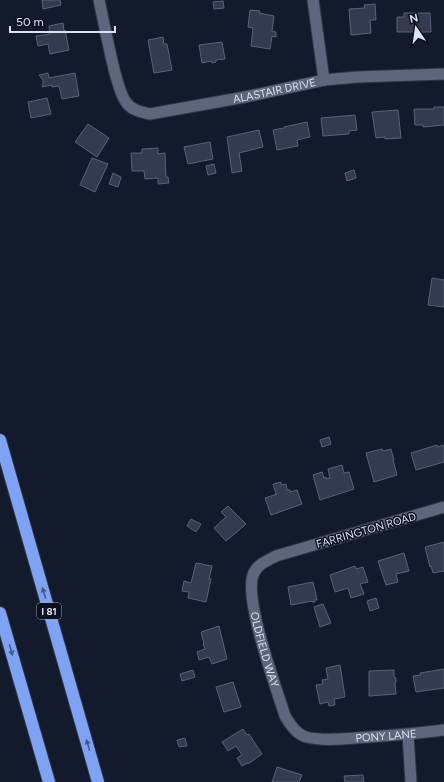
<svg xmlns="http://www.w3.org/2000/svg" width="444" height="782" font-family="Figtree,sans-serif">
	<style>
		.building { fill: #333c4f; stroke: #596377 }
		.lines { fill: none; stroke-linecap: round; stroke-linejoin: round }
		.street-casing { stroke: #323643; stroke-width: 13 }
		.highway-casing { stroke: #323643; stroke-width: 14 }
		.street { stroke: #5d667b; stroke-width: 11 }
		.highway { stroke: #7ea3f5; stroke-width: 12 }
		.oneway { fill: #445a8b }
		.labels { text-anchor: middle; stroke-width: 3; stroke-linejoin: round; paint-order: stroke }
		.shield { fill: #0a1121; stroke: #9da3b0; stroke-width: 1 }
		.shield-label { font-size: 10px; font-weight: bold; fill: #dce2ee }
		.street-label { font-size: 11px; fill: #dce2ee; stroke: #0a1121 }
	</style>
	<rect width="100%" height="100%" fill="#131a2b"/>
	<g class="building">
		<path d="M42,0H60L61,5L43,9Z"/>
		<path d="M223,1L224,8L214,9L213,2Z"/>
		<path d="M375,4L376,20H370L371,33L351,35L349,9L365,8L364,5Z"/>
		<path d="M250,10L260,11L259,13L274,16L272,31L276,32V37L272,36L270,49L251,46L253,28L248,27Z"/>
		<path d="M404,13H430L431,32H397V17H404Z"/>
		<path d="M63,23L64,31L65,30L69,50L50,54L48,44L38,46L36,36L50,34L49,26Z"/>
		<path d="M163,37L164,44H167L172,70L154,73L148,40Z"/>
		<path d="M222,42L225,59L216,60V62L212,63L211,61L202,63L199,45Z"/>
		<path d="M48,73L49,78L75,73L79,96L62,99L59,86L52,87V85L42,87L43,84V80L39,75Z"/>
		<path d="M47,98L51,114L31,118L28,102Z"/>
		<path d="M434,107H444V125L423,127V125H415L414,109H434Z"/>
		<path d="M398,110L401,138L385,139V137L376,138L372,112Z"/>
		<path d="M355,115L357,130L349,131V134L323,136L321,118Z"/>
		<path d="M307,122L310,137L297,140L298,146L277,150L273,130L284,128V127Z"/>
		<path d="M88,124L109,138L97,157L75,142Z"/>
		<path d="M259,130L263,147L239,153L242,171L232,173L227,137Z"/>
		<path d="M210,142L213,159L188,164L184,147Z"/>
		<path d="M158,148V154L165,153L166,177H168L169,183L158,184V178L145,179L144,171H132L131,153H142V149Z"/>
		<path d="M92,158L108,164L95,192L80,185Z"/>
		<path d="M214,164L216,173L208,175L206,166Z"/>
		<path d="M354,170L356,178L347,181L345,173Z"/>
		<path d="M113,173L121,177L118,187L109,184Z"/>
		<path d="M432,278L444,280V307L428,305Z"/>
		<path d="M329,437L331,444L322,447L320,440Z"/>
		<path d="M437,445V447L444,445V462L416,470L411,453Z"/>
		<path d="M382,449L383,451L391,449L394,460H393L397,475L374,482L366,453Z"/>
		<path d="M342,465L344,473L349,472L354,489L320,500L313,475L322,472L324,478L326,477V479L330,478L328,469Z"/>
		<path d="M281,482V485L286,484L287,490H290V492L297,490L302,504L271,515L265,498L277,494H276L273,484Z"/>
		<path d="M228,506L246,524L226,541L214,528L226,517L221,512Z"/>
		<path d="M191,519L201,524L196,532L187,526Z"/>
		<path d="M444,542V571L433,573L431,566L430,567L425,547Z"/>
		<path d="M404,553L409,571L396,574L398,582L386,585L378,561Z"/>
		<path d="M196,563L212,566L209,579H211L206,602L188,598L189,592L182,591L184,581L191,583Z"/>
		<path d="M355,566L356,569L363,567L368,582L360,584L364,594L351,598L348,588L335,592L330,575Z"/>
		<path d="M313,582L317,600H314L315,602H312V601L291,605L288,587Z"/>
		<path d="M376,598L379,608L370,611L367,601Z"/>
		<path d="M323,604L331,623L320,627L314,607Z"/>
		<path d="M219,626L227,659L212,664L209,657L199,660L197,652L205,649L203,644H204L201,632Z"/>
		<path d="M340,665L345,697L334,699L335,705L329,706L328,702L320,704L316,685L323,684L322,680L328,679L326,668Z"/>
		<path d="M444,669V688L416,692L413,676L421,675L420,673Z"/>
		<path d="M193,670L195,677L182,681L180,674Z"/>
		<path d="M394,670V677L396,678V682L395,683L396,694L369,696V671Z"/>
		<path d="M233,682L241,707L224,712L216,687Z"/>
		<path d="M243,729L247,735L249,734L262,754L248,764L247,763L242,766L237,758L242,755L236,746L228,751L222,742Z"/>
		<path d="M185,738L187,746L179,747L177,740Z"/>
		<path d="M277,767L302,775L299,782H272Z"/>
		<path d="M363,775L364,782H345L344,776Z"/>
	</g>
	<g class="lines">
		<defs>
			<g id="street">
				<path id="s1" d="M99,0C104,24 109,49 115,73C118,82 120,94 126,102C131,110 141,112 150,114L245,97L324,80L357,77L444,74"/>
				<path d="M313,0L324,80"/>
				<path id="s2" d="M444,507L276,556C267,561 257,564 253,575C244,600 276,687 285,716C290,724 296,734 306,737C322,741 339,739 355,738C385,736 414,734 444,730"/>
				<path d="M408,735L411,782"/>
			</g>
			<g id="highway">
				<path d="M0,440L98,782"/>
				<path d="M0,613L49,782"/>
			</g>
		</defs>
		<use href="#street" class="street-casing"/>
		<use href="#highway" class="highway-casing"/>
		<use href="#street" class="street"/>
		<use href="#highway" class="highway"/>
	</g>
	<defs><path id="oneway-solid" d="M-6-.8H1V-3.2L6.5 0L1 3.2V.8H-6Z"/></defs>
	<g class="oneway">
		<use href="#oneway-solid" transform="translate(44 593) rotate(-106)"/>
		<use href="#oneway-solid" transform="translate(11 650) rotate(74)"/>
		<use href="#oneway-solid" transform="translate(88 745) rotate(-106)"/>
	</g>
	<g class="labels">
		<rect class="shield" x="37" y="603" width="24" height="16" rx="3"/>
		<g class="shield-label">
			<text x="49" y="615">I 81</text>
		</g>
		<g class="street-label">
			<text dy="4" stroke="none"><textPath href="#s1" startOffset="260">ALASTAIR DRIVE</textPath></text>
			<text transform="translate(366 530) rotate(-16)" y="4">FARRINGTON ROAD</text>
			<text dy="4" stroke="none"><textPath href="#s2" startOffset="282">OLDFIELD WAY</textPath></text>
			<text dy="4" stroke="none"><textPath href="#s2" startOffset="462">PONY LANE</textPath></text>
		</g>
	</g>
	<g transform="translate(416 28) rotate(347)" stroke="#0a1121" stroke-width="3" paint-order="stroke">
	<path d="M0-3L7 15L0 10L-7 15Z" fill="#dce2ee"/>
	<text y="-6" font-size="11" font-weight="bold" text-anchor="middle" fill="#dce2ee">N</text>
	</g>
	<path d="M10 26v6h105v-6" fill="none" stroke="#dce2ee" stroke-width="2"/>
	<text x="16" y="26" font-size="12" fill="#dce2ee" stroke="#0a1121" stroke-width="3" paint-order="stroke">50 m</text>
</svg>
